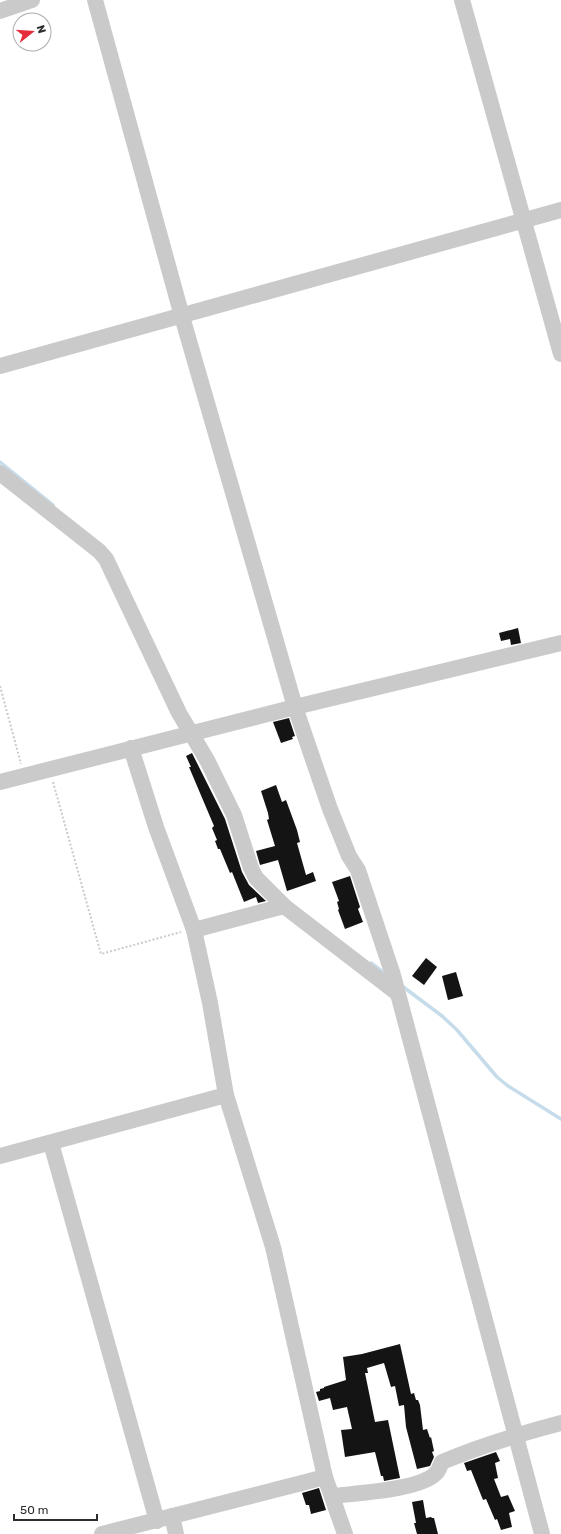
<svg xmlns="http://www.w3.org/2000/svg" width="561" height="1534" font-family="Rubik,sans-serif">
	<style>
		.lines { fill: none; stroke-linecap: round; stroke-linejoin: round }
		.stream { stroke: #c6dceb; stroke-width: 3.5 }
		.building { fill: #141414 }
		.path { stroke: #cacaca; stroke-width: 2; stroke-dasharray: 2 2; stroke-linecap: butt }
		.minor { stroke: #cacaca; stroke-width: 16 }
	</style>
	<rect width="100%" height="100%" fill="#fff"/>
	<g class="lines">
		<g class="stream">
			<path d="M0,462L53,505"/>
			<path d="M371,963L387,975"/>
			<path d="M402,986L442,1016L457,1030L497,1077L508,1086L561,1119"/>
		</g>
	</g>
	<g class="building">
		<path d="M518,628L521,643L511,645L510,639L501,641L499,633Z"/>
		<path d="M289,718L295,736L292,737L293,739L281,743L273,722Z"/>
		<path d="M192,753L225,819L242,872L249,885L266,901L258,903L256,897L244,902L232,872L230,873L220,849H218L215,841L217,840L212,828L214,826L189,767H191L186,756Z"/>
		<path d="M276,785L282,802L286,800L297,830L300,842L297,843L306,875L313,872L316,881L287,891L278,860L260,865L256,851L275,846L267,820L269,819L268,813L261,791Z"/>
		<path d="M350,876L360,907L358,909L363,922L345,929L338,910L339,909L337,902L339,901L332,882Z"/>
		<path d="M426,958L437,967L424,985L412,976Z"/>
		<path d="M456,972L463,996L448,1000L442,976Z"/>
		<path d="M400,1344L411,1394L414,1393L416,1400H418L420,1405L423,1430L427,1429L430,1438L431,1437L434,1451L432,1452L434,1457L430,1466L417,1469L406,1427L404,1405L399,1406L395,1386L391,1387L384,1363L367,1368L368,1373H365L375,1422L388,1420L400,1478L384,1481L383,1476H381L375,1452L345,1457L341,1430L352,1429L347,1407L333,1410L330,1398L319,1401L316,1392L320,1391V1389L324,1388V1387L346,1380L343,1357L362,1354Z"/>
		<path d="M496,1452L500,1461L495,1463L498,1478L494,1479L501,1497L508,1495L515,1511L509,1513L512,1527L501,1530L497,1519L495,1520L486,1499L483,1500L471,1470L467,1471L464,1463Z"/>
		<path d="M319,1488L326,1510L311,1514L309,1505H306L302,1493Z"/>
		<path d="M423,1500L426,1518L431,1517L432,1518H434L438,1534H417L414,1523H416L412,1502Z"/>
	</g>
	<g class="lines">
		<g class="path">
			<path d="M0,686L21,764"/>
			<path d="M53,782L101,954L181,932"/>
		</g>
		<g class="minor">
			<path d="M95,0L183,320L295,707L330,809L349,856L358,870L393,975L542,1534"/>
			<path d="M462,0L561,354"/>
			<path d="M0,11L32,0"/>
			<path d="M0,366L561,210"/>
			<path d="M0,473L99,551L106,559L179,713L207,760L234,815L251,868L256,878L284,906"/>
			<path d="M131,748L156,827L194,930L210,1003L226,1095L273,1247L325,1477L345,1534"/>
			<path d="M0,782L295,707L561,643"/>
			<path d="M194,930L284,906L397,993"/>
			<path d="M51,1143L157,1521"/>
			<path d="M0,1156L226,1095"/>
			<path d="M333,1496C357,1493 421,1490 436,1473C439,1471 440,1465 442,1462C482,1445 519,1434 561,1423"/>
			<path d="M172,1516L176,1534"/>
			<path d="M102,1534L325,1477"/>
		</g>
	</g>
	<g transform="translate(32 32) rotate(73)"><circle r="19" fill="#ffffff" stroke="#ababab"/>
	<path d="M0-3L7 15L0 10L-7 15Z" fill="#e52d3b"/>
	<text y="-6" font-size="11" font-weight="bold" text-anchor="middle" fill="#2d2d2d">N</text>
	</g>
	<path d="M14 1514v6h83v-6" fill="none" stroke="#2d2d2d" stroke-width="2"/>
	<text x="20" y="1514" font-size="12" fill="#2d2d2d" stroke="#ffffff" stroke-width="3" paint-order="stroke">50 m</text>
</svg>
